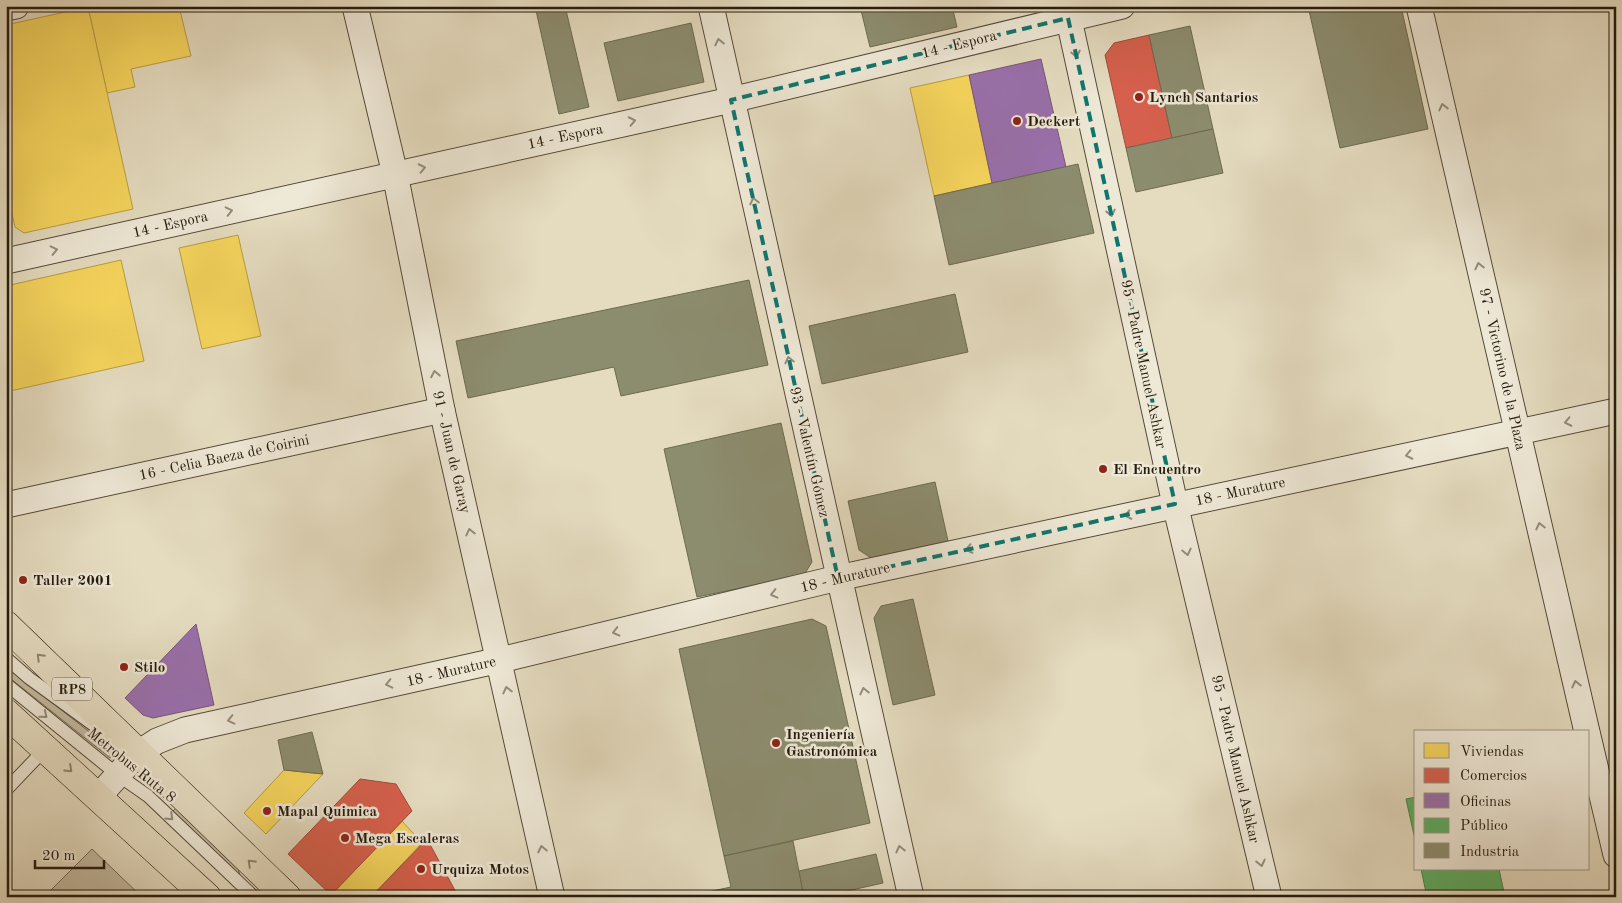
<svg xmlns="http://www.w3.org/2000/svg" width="1622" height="903" font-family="'Old Standard TT',serif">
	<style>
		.green { fill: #c4bba2; stroke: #746b58 }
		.homes { fill: #f6d55c; stroke: #b79d45 }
		.shops { fill: #d6604d; stroke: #a14b3a }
		.offices { fill: #9970ab; stroke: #76567c }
		.public { fill: #5aae61; stroke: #4a8248 }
		.industry { fill: #8c8c6e; stroke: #6d6a51 }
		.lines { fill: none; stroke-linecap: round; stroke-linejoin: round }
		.lane-casing { stroke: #554b3a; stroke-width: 14 }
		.street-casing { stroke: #554b3a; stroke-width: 27 }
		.primary-casing { stroke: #251b0e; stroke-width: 29 }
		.lane { stroke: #eee8d6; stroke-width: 12 }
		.street { stroke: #eee8d6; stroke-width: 25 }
		.primary { stroke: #e5dcc0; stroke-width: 28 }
		.oneway { stroke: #948c7c }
		.oneway2 { stroke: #8f8570 }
		.marked { fill: none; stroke: #0f766e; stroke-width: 4; stroke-dasharray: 10 6; stroke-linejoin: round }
		.poi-dot { fill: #8f2418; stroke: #eee8d6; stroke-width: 2 }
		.labels { text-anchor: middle; stroke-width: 5; stroke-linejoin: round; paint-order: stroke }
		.shield { fill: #eee8d6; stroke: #61584a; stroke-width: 1 }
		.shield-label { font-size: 14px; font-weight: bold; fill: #251b0e }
		.street-label { font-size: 15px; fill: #251b0e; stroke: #eee8d6 }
		.poi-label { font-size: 15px; font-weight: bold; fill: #251b0e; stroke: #eee8d6; text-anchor: start }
	</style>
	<rect width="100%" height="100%" fill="#e5dcc0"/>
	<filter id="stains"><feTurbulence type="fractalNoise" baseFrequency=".004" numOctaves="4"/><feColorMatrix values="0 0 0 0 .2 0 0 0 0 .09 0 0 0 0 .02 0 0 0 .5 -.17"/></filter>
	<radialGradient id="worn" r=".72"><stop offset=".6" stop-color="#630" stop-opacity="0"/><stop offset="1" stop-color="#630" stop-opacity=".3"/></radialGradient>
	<g class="green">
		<path d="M8,668L115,752L110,758L6,675Z"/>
		<path d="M178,806L235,859L240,875L173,811Z"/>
		<path d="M92,849L142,897H44Z"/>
	</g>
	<g class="homes">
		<path d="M179,6L191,56L131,69L135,87L107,93L88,7Z"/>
		<path d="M88,7L133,209L24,233L15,227L6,188V25Z"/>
		<path d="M969,75L992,183L934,196L910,88Z"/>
		<path d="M238,235L261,336L202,349L179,248Z"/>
		<path d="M121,260L144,361L6,392V286Z"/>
		<path d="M284,770L323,774L266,834L244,813Z"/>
		<path d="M402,821L422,843L371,897H332L331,895Z"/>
	</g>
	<g class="shops">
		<path d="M1149,35L1172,138L1126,148L1105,55L1114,43Z"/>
		<path d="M360,779L396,784L412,811L331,895L288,854Z"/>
		<path d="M427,839L457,894L454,897H371Z"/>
	</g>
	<g class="offices">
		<path d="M1041,59L1066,167L992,183L969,75Z"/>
		<path d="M196,624L214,705L153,718L143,715L125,698Z"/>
	</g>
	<g class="public">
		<path d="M1416,797V844L1406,799Z"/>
		<path d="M1421,869H1499L1505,897H1427Z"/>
	</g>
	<g class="industry">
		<path d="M535,6H565L589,107L559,114Z"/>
		<path d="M860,6H952L957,27L870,47Z"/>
		<path d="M1308,6H1401L1428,129L1340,148Z"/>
		<path d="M691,23L704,82L618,101L604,43Z"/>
		<path d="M1190,26L1213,129L1172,138L1149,35Z"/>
		<path d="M1213,129L1223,173L1136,192L1126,148Z"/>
		<path d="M1078,164L1094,233L949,265L934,196Z"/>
		<path d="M749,280L768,365L621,396L614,367L468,398L456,341Z"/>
		<path d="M955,294L968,352L822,384L809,326Z"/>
		<path d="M781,423L812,562L804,575L697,597L664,449Z"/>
		<path d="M935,482L948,541L871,558L859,550L848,501Z"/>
		<path d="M913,599L935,695L893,705L874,618L881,606Z"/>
		<path d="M812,619L826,626L870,823L724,856L679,649Z"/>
		<path d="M312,732L323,774L284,770L278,740Z"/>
		<path d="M793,841L804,897H684L731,887L724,856Z"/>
		<path d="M876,854L883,883L820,897H804L799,871Z"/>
	</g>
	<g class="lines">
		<defs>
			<g id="lane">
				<path d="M6,658L29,678L95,726"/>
				<path d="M6,684L118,775L148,796L254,897"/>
				<path d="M6,790L46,748"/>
			</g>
			<g id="street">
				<path d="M355,6L395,174L442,410L552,897"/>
				<path d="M711,6L911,897"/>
				<path d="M1066,6L1175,504L1269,897"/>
				<path d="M1419,6L1587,732"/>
				<path d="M6,8L16,6"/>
				<path d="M6,261L731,100L1122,6"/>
				<path d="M6,505L442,410"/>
				<path d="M1588,736L1616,855"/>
				<path d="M98,797L137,754L157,741L185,730L500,660L838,578L1616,411"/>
			</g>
			<g id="primary">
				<path d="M6,625L287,897"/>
				<path d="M6,713L207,897"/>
			</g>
		</defs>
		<use href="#lane" class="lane-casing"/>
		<use href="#street" class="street-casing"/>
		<use href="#primary" class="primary-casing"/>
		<use href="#lane" class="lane"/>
		<use href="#street" class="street"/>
		<use href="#primary" class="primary"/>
	</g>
	<defs><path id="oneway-chevron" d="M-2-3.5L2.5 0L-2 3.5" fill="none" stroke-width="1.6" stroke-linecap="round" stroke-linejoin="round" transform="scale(1.25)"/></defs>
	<g class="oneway">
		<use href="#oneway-chevron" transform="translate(719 42) rotate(-102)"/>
		<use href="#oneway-chevron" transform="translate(1076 54) rotate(78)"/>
		<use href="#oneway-chevron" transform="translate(1443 107) rotate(-103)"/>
		<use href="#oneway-chevron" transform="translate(632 121) rotate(-12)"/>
		<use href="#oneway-chevron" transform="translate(422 168) rotate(-12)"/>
		<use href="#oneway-chevron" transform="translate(754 201) rotate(-103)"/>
		<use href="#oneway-chevron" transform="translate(229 211) rotate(-13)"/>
		<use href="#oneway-chevron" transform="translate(1111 213) rotate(78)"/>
		<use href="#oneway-chevron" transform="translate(54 250) rotate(-13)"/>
		<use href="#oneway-chevron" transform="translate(1479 266) rotate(-103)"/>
		<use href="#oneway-chevron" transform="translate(789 360) rotate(-103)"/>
		<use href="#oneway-chevron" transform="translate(435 374) rotate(-101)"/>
		<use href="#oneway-chevron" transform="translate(1568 422) rotate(168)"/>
		<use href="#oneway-chevron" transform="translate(1409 455) rotate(168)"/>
		<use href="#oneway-chevron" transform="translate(1128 515) rotate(168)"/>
		<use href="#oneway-chevron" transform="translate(1540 526) rotate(-103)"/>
		<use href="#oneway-chevron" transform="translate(470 532) rotate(-103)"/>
		<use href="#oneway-chevron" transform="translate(969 549) rotate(168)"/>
		<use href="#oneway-chevron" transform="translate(1187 552) rotate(77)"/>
		<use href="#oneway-chevron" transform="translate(774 594) rotate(166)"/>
		<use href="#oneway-chevron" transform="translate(616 632) rotate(166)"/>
		<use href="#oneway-chevron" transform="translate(389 684) rotate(167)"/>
		<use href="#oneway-chevron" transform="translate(1576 684) rotate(-103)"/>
		<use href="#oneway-chevron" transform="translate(507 690) rotate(-103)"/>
		<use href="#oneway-chevron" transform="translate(864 691) rotate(-103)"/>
		<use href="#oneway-chevron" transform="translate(44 715) rotate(39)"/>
		<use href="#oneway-chevron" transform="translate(231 720) rotate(167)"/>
		<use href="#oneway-chevron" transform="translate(170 817) rotate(44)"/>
		<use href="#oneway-chevron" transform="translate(542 849) rotate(-102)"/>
		<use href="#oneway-chevron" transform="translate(900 849) rotate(-103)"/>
		<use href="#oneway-chevron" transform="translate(1261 863) rotate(77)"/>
	</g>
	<g class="oneway2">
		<use href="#oneway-chevron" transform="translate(40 657) rotate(-135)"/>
		<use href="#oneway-chevron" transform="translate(69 769) rotate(43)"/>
		<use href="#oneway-chevron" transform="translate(251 863) rotate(-136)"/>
	</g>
	<path class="marked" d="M1068,18L1175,504L838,578L731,100Z"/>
	<g class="poi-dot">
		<circle cx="1139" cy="97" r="5"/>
		<circle cx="1017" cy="121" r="5"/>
		<circle cx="1103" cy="469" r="5"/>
		<circle cx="23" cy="580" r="5"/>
		<circle cx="124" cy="667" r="5"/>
		<circle cx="776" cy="743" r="5"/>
		<circle cx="267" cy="811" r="5"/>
		<circle cx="345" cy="838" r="5"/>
		<circle cx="421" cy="869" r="5"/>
	</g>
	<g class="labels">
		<rect class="shield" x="52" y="677.5" width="40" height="23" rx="4"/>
		<g class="shield-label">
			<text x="72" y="694">RP8</text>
		</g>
		<g class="street-label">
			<text transform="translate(959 44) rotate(-14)" y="5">14 - Espora</text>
			<text transform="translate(565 136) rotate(-12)" y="5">14 - Espora</text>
			<text transform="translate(170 224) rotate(-13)" y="5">14 - Espora</text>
			<text transform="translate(1144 364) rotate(78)" y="5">95 - Padre Manuel Ashkar</text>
			<text transform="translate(1503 369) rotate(77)" y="5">97 - Victorino de la Plaza</text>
			<text transform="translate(452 452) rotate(77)" y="5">91 - Juan de Garay</text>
			<text transform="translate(810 452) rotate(77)" y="5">93 - Valentín Gómez</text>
			<text transform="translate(224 457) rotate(-12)" y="5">16 - Celia Baeza de Coirini</text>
			<text transform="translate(1240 491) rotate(-12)" y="5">18 - Murature</text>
			<text transform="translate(845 577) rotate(-13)" y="5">18 - Murature</text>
			<text transform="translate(451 671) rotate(-13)" y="5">18 - Murature</text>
			<text transform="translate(1236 759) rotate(77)" y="5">95 - Padre Manuel Ashkar</text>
			<text transform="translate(132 765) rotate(39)" y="5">Metrobus Ruta 8</text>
		</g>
		<g class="poi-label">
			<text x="1149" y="102">Lynch Santarios</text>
			<text x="1027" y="126">Deckert</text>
			<text x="1113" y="474">El Encuentro</text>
			<text x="33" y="585">Taller 2001</text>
			<text x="134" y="672">Stilo</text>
			<text x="786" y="739">Ingeniería<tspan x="786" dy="17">Gastronómica</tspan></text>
			<text x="277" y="816">Mapal Quimica</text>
			<text x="355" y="843">Mega Escaleras</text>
			<text x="431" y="874">Urquiza Motos</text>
		</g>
	</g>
	<rect width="1622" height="903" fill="none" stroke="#e5dcc0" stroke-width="25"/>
	<rect x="8" y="8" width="1607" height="888" fill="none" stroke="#251b0e" stroke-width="2.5"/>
	<rect x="12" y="12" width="1597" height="878" fill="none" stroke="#251b0e"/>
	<rect x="1414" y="730" width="175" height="140" fill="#eee8d6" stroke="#9e9686"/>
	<rect x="1424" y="743" width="25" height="15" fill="#f6d55c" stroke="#9e9686"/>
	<text x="1460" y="756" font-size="15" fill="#251b0e">Viviendas</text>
	<rect x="1424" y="768" width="25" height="15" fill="#d6604d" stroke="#9e9686"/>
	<text x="1460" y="780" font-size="15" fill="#251b0e">Comercios</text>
	<rect x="1424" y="793" width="25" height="15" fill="#9970ab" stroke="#9e9686"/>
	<text x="1460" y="806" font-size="15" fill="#251b0e">Oficinas</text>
	<rect x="1424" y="818" width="25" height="15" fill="#5aae61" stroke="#9e9686"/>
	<text x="1460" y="830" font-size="15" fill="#251b0e">Público</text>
	<rect x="1424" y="843" width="25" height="15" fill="#8c8c6e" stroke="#9e9686"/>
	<text x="1460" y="856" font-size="15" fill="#251b0e">Industria</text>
	<path d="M35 860v8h69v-8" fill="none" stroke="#251b0e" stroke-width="2.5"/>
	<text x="42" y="860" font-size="15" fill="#251b0e" stroke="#eee8d6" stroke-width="4" paint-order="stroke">20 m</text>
	<rect width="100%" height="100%" filter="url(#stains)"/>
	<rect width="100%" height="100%" fill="url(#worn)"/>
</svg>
